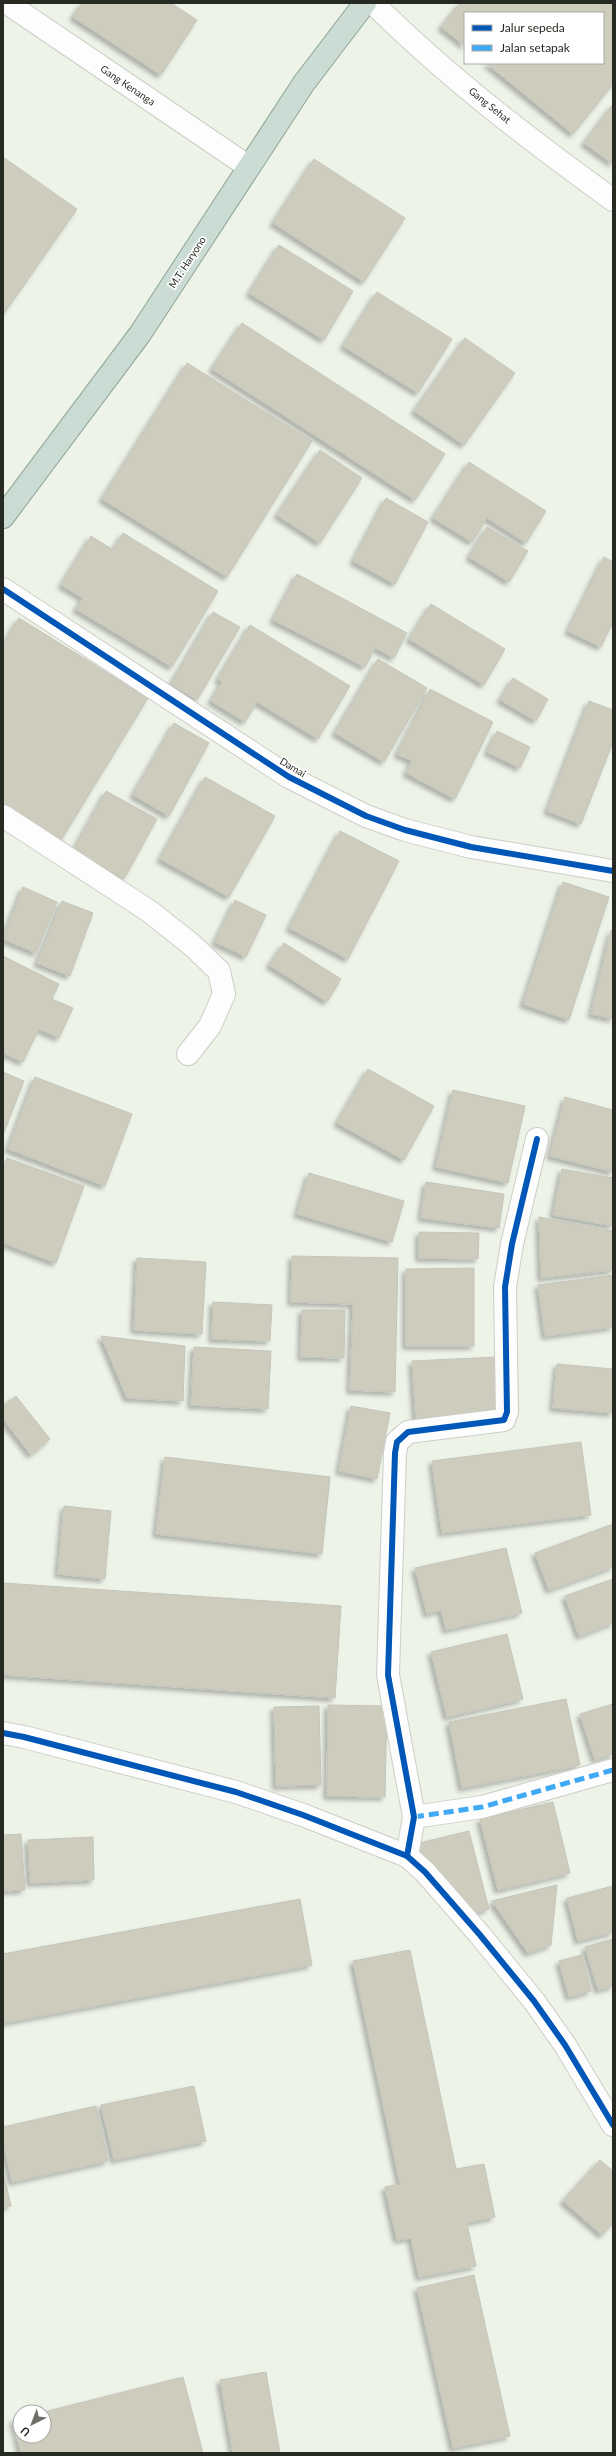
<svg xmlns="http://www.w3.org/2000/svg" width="616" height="2456" font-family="Lato,sans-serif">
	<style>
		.building { fill: #cecdbd; stroke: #c4c5bc; filter: url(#shadow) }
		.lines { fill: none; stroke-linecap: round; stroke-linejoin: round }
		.minor-casing { stroke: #cccec6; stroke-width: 24 }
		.trunk-casing { stroke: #8da496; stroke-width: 24 }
		.minor { stroke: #fcfdfc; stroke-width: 22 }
		.trunk { stroke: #cadcd3; stroke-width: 22 }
		.quiet { stroke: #3fa9f5; stroke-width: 5; stroke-dasharray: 10 5; stroke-linecap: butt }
		.cycleway-casing { stroke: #fff; stroke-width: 8 }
		.cycleway { stroke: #0057b8; stroke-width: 6 }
		.labels { text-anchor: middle; stroke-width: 3.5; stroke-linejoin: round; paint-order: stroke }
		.street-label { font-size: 10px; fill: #272a22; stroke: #fff }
	</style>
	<defs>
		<filter id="shadow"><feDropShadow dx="-3.5" dy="3.5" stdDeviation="2" flood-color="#0004"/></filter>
	</defs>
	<rect width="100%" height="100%" fill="#eef3e8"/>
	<g class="building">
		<path d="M82,3H171L197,20L161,75L73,17Z"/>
		<path d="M460,3H613V84L573,134L486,63H603V13H465V46L441,27Z"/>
		<path d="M613,104V164L584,143Z"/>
		<path d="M3,157L77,209L3,315Z"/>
		<path d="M314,159L405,218L364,282L273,223Z"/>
		<path d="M279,245L353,291L324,340L249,293Z"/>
		<path d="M377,292L452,339L418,393L343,346Z"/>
		<path d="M242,323L445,454L415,500L212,369Z"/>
		<path d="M465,338L515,373L464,445L414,411Z"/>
		<path d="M187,363L312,441L227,577L102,499Z"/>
		<path d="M320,450L362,478L320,543L277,515Z"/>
		<path d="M469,462L546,511L526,543L487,518L472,542L433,518Z"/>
		<path d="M386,498L428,522L395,584L353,561Z"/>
		<path d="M487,527L528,551L509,582L469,557Z"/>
		<path d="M123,533L218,591L172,667L76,609L83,598L61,585L91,536L113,550Z"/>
		<path d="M604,557L613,562V622L601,647L568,631Z"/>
		<path d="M297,574L407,633L394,658L375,648L365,667L273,620Z"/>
		<path d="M431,604L505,649L484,685L409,639Z"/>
		<path d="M213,612L240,627L197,700L171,684Z"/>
		<path d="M19,618L148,698L60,842L3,806V645Z"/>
		<path d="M250,625L350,686L318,739L257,702L245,722L211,701L222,682L218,679Z"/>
		<path d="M378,659L427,688L384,762L335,733Z"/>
		<path d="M513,678L548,699L536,721L500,700Z"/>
		<path d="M430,689L493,722L455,799L406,773L412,761L397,754Z"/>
		<path d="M589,701L613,710V742L581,824L547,811Z"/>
		<path d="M174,723L209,743L169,816L133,795Z"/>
		<path d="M497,731L530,747L520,768L487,752Z"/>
		<path d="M205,777L275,816L229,897L160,859Z"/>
		<path d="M106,791L157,819L124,879L73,851Z"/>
		<path d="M340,831L399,861L348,959L289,928Z"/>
		<path d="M563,882L609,897L569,1020L523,1004Z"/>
		<path d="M23,887L57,902L36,953L3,939Z"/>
		<path d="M235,900L266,915L246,957L215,942Z"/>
		<path d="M62,901L93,913L70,976L37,963Z"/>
		<path d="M611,930H613V1019L591,1014Z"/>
		<path d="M284,943L341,979L327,1002L269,965Z"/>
		<path d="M3,956L59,984L52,999L73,1008L59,1038L39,1029L23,1062L3,1053Z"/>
		<path d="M368,1069L434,1106L404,1160L337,1123Z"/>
		<path d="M3,1072L24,1081L3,1135Z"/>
		<path d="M35,1077L132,1114L105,1186L8,1149Z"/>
		<path d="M453,1090L525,1106L508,1183L436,1167Z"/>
		<path d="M565,1097L613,1110V1172L550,1156Z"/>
		<path d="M7,1158L84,1186L56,1263L3,1243V1168Z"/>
		<path d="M562,1169L613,1178V1226L553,1215Z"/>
		<path d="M309,1173L404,1201L392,1242L297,1214Z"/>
		<path d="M426,1182L504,1194L499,1228L421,1218Z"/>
		<path d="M539,1217L613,1231V1270L541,1278Z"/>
		<path d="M419,1232L479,1233L478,1259L419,1258Z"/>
		<path d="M292,1256L398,1258L395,1392L350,1390L353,1304L291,1302Z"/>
		<path d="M137,1258L206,1262L202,1334L134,1330Z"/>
		<path d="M474,1268V1346H406V1269Z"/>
		<path d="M613,1275V1327L545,1336L538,1285Z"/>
		<path d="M213,1302L272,1305L270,1341L212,1339Z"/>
		<path d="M302,1310H345L344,1358L301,1357Z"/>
		<path d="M101,1336L185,1346L183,1401L127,1398Z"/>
		<path d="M194,1347L271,1351L268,1409L191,1405Z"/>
		<path d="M497,1357L501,1417L416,1421L412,1361Z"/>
		<path d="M557,1364L613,1369V1413L553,1408Z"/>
		<path d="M16,1396L50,1439L31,1455L3,1419V1406Z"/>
		<path d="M351,1406L390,1413L377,1479L339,1471Z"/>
		<path d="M581,1442L591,1515L442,1533L432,1461Z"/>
		<path d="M165,1457L330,1477L322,1554L156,1534Z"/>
		<path d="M64,1506L111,1511L105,1579L58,1574Z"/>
		<path d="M613,1524V1567L549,1590L535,1553Z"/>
		<path d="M506,1548L522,1613L446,1630L441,1610L427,1614L415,1568Z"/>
		<path d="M613,1579V1623L579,1636L565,1596Z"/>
		<path d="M3,1583L341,1606L335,1698L3,1675Z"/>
		<path d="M507,1634L523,1699L447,1717L431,1652Z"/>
		<path d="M566,1699L580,1765L462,1788L449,1722Z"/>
		<path d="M613,1704V1754L595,1760L580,1714Z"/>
		<path d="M328,1705L387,1706L385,1797L327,1796Z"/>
		<path d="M319,1706L321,1785L276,1786L274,1707Z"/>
		<path d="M553,1802L570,1873L498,1890L480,1819Z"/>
		<path d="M469,1831L489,1909L465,1915L411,1845Z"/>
		<path d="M21,1834L25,1890L3,1891V1835Z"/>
		<path d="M93,1837L94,1880L30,1883L28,1840Z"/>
		<path d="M557,1885L551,1945L528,1953L492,1901Z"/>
		<path d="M613,1886V1932L578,1941L567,1898Z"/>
		<path d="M300,1899L312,1965L3,2023V1954Z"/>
		<path d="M613,1939V1986L598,1990L585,1947Z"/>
		<path d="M410,1950L456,2169L484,2164L495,2217L467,2223L476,2266L419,2277L411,2238L397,2240L385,2187L400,2184L353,1961Z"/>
		<path d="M582,1955L591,1991L569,1997L559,1961Z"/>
		<path d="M194,2086L206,2141L114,2160L101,2105Z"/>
		<path d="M96,2106L108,2161L12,2182L3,2142V2127Z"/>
		<path d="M600,2160L613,2171V2223L602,2235L563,2201Z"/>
		<path d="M3,2171L11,2206L3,2207Z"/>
		<path d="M474,2275L510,2436L453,2448L417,2288Z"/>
		<path d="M266,2372L280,2453H233L220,2380Z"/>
		<path d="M183,2377L203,2453H21L13,2420L20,2418V2436H44V2412Z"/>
	</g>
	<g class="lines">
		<defs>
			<g id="minor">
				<path d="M7,3L249,167"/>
				<path d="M373,3C446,76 530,140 613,200"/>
				<path d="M3,589L289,777L366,816L405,830L471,847L613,871"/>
				<path d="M3,816L149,911L192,945L219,971L224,994L210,1026L188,1054"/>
				<path d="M3,1733L24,1737L236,1792L303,1815L407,1856L425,1872L480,1935L534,2001L565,2045L613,2125"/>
				<path d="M414,1817L482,1807L613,1770"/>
				<path d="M407,1856L414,1817L388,1675L395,1453L397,1442L408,1432L504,1420L507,1412L505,1287L512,1244L537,1139"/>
			</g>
			<path id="trunk" d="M3,517L140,334L304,83L365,3"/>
		</defs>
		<use href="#minor" class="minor-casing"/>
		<use href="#trunk" class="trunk-casing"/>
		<use href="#minor" class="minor"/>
		<use href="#trunk" class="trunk"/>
		<path class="quiet" d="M414,1817L482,1807L613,1770"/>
		<defs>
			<g id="cycleway">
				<path d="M3,589L289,777L366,816L405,830L471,847L613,871"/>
				<path d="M3,1733L24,1737L236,1792L303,1815L407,1856L425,1872L480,1935L534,2001L565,2045L613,2125"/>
				<path d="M407,1856L414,1817L388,1675L395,1453L397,1442L408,1432L504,1420L507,1412L505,1287L512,1244L537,1139"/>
			</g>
		</defs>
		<use href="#cycleway" class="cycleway-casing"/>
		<use href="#cycleway" class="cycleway"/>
	</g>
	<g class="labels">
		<g class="street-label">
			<text transform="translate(128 85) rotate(34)" y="4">Gang Kenanga</text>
			<text transform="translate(490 105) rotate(39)" y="4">Gang Sehat</text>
			<text transform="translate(187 262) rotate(-57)" y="4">M.T. Haryono</text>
			<text transform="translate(293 767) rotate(31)" y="4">Damai</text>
		</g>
	</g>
	<rect width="616" height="2456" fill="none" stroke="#272a22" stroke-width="8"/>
	<rect x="464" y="12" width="140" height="52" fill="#ffffff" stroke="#a9aaa7"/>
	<rect x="472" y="25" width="20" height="6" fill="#0057b8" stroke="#a9aaa7"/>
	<text x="500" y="32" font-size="12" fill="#272a22">Jalur sepeda</text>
	<rect x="472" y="45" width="20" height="6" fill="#3fa9f5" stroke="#a9aaa7"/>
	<text x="500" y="52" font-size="12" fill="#272a22">Jalan setapak</text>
	<g transform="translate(32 2424) rotate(222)"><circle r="19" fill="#ffffff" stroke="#a9aaa7"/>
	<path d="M0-3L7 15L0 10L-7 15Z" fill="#6d7067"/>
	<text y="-6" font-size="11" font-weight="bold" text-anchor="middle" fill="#272a22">U</text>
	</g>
</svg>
